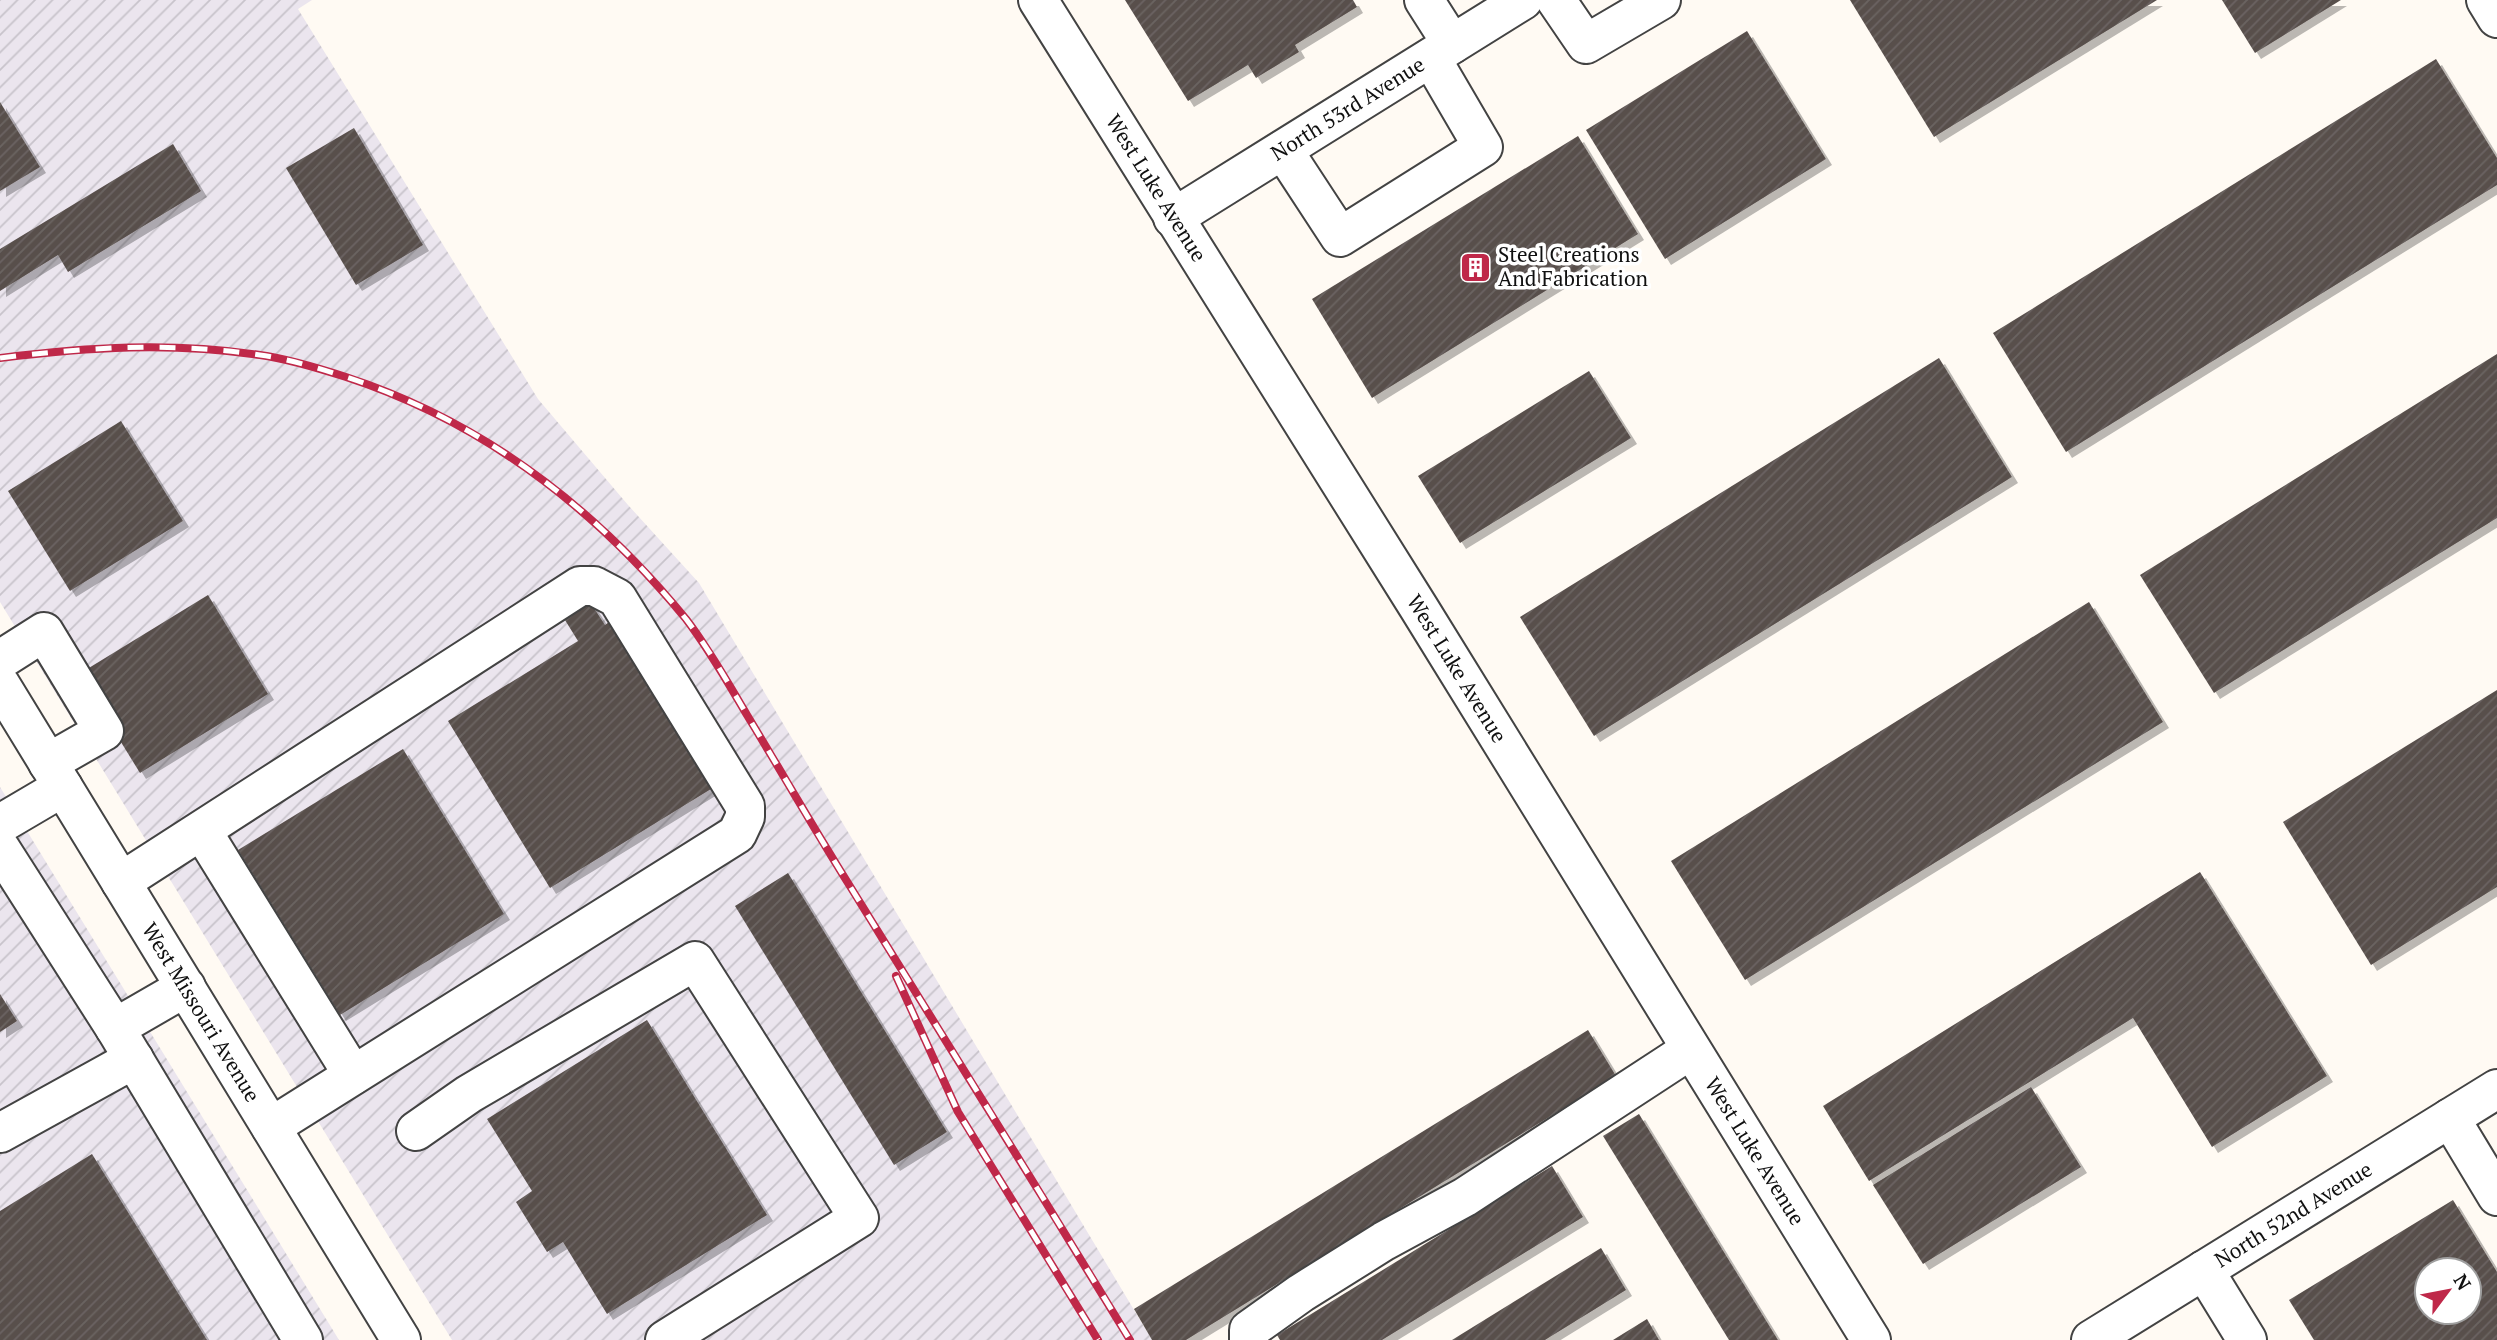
<svg xmlns="http://www.w3.org/2000/svg" width="2497" height="1340" font-family="'PT Serif',serif">
	<style>
		.industrial { fill: url(#industrial-furrows) }
		.building { fill: url(#building-hatch); fill-rule: evenodd; filter: url(#shadow) }
		.lines { fill: none; stroke-linecap: round; stroke-linejoin: round }
		.minor-casing { stroke: #434343; stroke-width: 42 }
		.minor { stroke: #fff; stroke-width: 38 }
		.rail-casing { stroke: #bf2849; stroke-width: 8 }
		.rail { stroke: #fff; stroke-width: 5; stroke-dasharray: 16; stroke-linecap: butt }
		.labels { text-anchor: middle; stroke-width: 7; stroke-linejoin: round; paint-order: stroke }
		.street-label { font-size: 21px; fill: #101010; stroke: #fff }
		.poi-label { font-size: 21px; fill: #101010; stroke: #fff; text-anchor: start }
	</style>
	<defs>
		<pattern id="industrial-furrows" width="10" height="10" patternUnits="userSpaceOnUse" patternTransform="scale(1.75)"><rect width="10" height="10" fill="#ebe5ee"/><path d="M-1 1l2-2M0 10L10 0M9 11l2-2" fill="none" stroke="#c8c3cb"/></pattern>
		<pattern id="building-hatch" width="6" height="6" patternUnits="userSpaceOnUse" patternTransform="scale(1.75)"><rect width="6" height="6" fill="#584f4c"/><path d="M-1 1l2-2M0 6l6-6M5 7l2-2" fill="none" stroke="#6b6461"/></pattern>
		<filter id="shadow"><feDropShadow dx="6" dy="6" stdDeviation="0" flood-color="#0004"/></filter>
	</defs>
	<rect width="100%" height="100%" fill="#fffaf3"/>
	<g class="industrial">
		<path d="M0,0H312L298,9L538,399L628,505L699,583L1152,1340H452L0,602Z"/>
		<path d="M0,787L339,1340H0Z"/>
	</g>
	<g class="building">
		<path d="M1125,0H1353L1357,7L1295,45L1299,52L1256,78L1248,65L1188,101Z"/>
		<path d="M1850,0H2157L1934,137Z"/>
		<path d="M2222,0H2341L2255,53Z"/>
		<path d="M1747,31L1826,159L1665,259L1586,130Z"/>
		<path d="M2436,59L2497,158V185L2066,452L1993,333Z"/>
		<path d="M0,102L40,167L0,191Z"/>
		<path d="M354,128L423,245L356,285L286,168Z"/>
		<path d="M1578,136L1638,234L1372,398L1312,299Z"/>
		<path d="M173,144L201,191L68,272L58,255L0,291V249Z"/>
		<path d="M2497,354V518L2214,693L2140,575Z"/>
		<path d="M1939,358L2012,477L1594,736L1520,617Z"/>
		<path d="M1589,371L1631,438L1460,543L1418,476Z"/>
		<path d="M121,421L183,521L70,591L8,491Z"/>
		<path d="M208,595L268,694L140,773L79,674Z"/>
		<path d="M586,596L605,625L609,622L711,789L550,888L448,721L578,641L560,612Z"/>
		<path d="M2089,602L2163,722L1745,980L1671,861Z"/>
		<path d="M2497,690V887L2371,965L2283,822Z"/>
		<path d="M403,749L504,914L340,1015L238,850Z"/>
		<path d="M2200,872L2327,1076L2212,1147L2133,1018L1869,1181L1823,1106Z"/>
		<path d="M788,873L947,1132L894,1165L735,906Z"/>
		<path d="M0,994L17,1021L0,1032Z"/>
		<path d="M647,1020L767,1215L607,1314L563,1242L547,1252L516,1202L532,1191L487,1119Z"/>
		<path d="M1588,1030L1616,1076L1186,1340H1152L1134,1309Z"/>
		<path d="M2031,1087L2081,1167L1923,1264L1873,1185Z"/>
		<path d="M1639,1114L1778,1340H1729L1603,1136Z"/>
		<path d="M92,1154L207,1340H0V1211Z"/>
		<path d="M1552,1166L1583,1217L1382,1340H1280L1277,1335Z"/>
		<path d="M2453,1200L2497,1272V1340H2314L2289,1300ZM2427,1270H2469V1312H2427Z"/>
		<path d="M1601,1248L1626,1290L1545,1340H1452Z"/>
		<path d="M1647,1319L1659,1340H1613Z"/>
	</g>
	<g class="lines">
		<defs>
			<g id="minor">
				<path id="s1" d="M1038,0L1419,608L1871,1340"/>
				<path d="M1424,0L1452,44"/>
				<path d="M1556,0L1586,44L1661,0"/>
				<path d="M2486,0L2497,18"/>
				<path d="M1283,150L1340,237L1483,147L1431,58"/>
				<path id="s2" d="M1173,218L1523,0"/>
				<path d="M0,660L44,632L104,731L48,763"/>
				<path id="s3" d="M0,684L401,1340"/>
				<path d="M0,824L63,787"/>
				<path d="M202,831L353,1075"/>
				<path d="M0,848L115,1028"/>
				<path d="M121,882L580,586H594L617,598L745,806V817L737,834L271,1127"/>
				<path d="M186,987L115,1028L303,1340"/>
				<path d="M2450,1118L2497,1196"/>
				<path d="M416,1131L469,1094L695,961L859,1218L665,1340"/>
				<path d="M0,1133L134,1059"/>
				<path d="M2204,1270L2247,1340"/>
				<path d="M1249,1340V1330L1301,1293L1384,1241L1465,1197L1690,1050"/>
				<path id="s4" d="M2091,1340L2497,1089"/>
			</g>
		</defs>
		<use href="#minor" class="minor-casing"/>
		<use href="#minor" class="minor"/>
		<defs>
			<g id="rail">
				<path d="M0,358C88,347 171,342 260,355C289,359 318,368 346,377C484,422 595,508 686,619C709,649 728,683 747,715C781,771 813,827 848,883C942,1035 1037,1187 1130,1340"/>
				<path d="M896,976L958,1112L1098,1340"/>
			</g>
		</defs>
		<use href="#rail" class="rail-casing"/>
		<use href="#rail" class="rail"/>
	</g>
	<defs>
		<symbol id="building-square" viewBox="-11 -11 22 22"><rect x="-9" y="-9" width="18" height="18" rx="4" fill="#bf2849" stroke="#fff"/><path d="M-4-6H4V6H1V3H-1V6H-4ZM-2.5-4.3h1.7v1.8h-1.7ZM.8-4.3h1.7v1.8H.8ZM-2.5-1h1.7V.8h-1.7ZM.8-1h1.7V.8H.8Z" fill="#fff"/></symbol>
	</defs>
	<g fill-rule="evenodd">
		<use href="#building-square" x="1458" y="250" width="35" height="35"/>
	</g>
	<g class="labels">
		<g class="street-label">
			<text dy="7" stroke="none"><textPath href="#s2" startOffset="206">North 53rd Avenue</textPath></text>
			<text dy="7" stroke="none"><textPath href="#s1" startOffset="222">West Luke Avenue</textPath></text>
			<text dy="7" stroke="none"><textPath href="#s1" startOffset="789">West Luke Avenue</textPath></text>
			<text dy="7" stroke="none"><textPath href="#s3" startOffset="385">West Missouri Avenue</textPath></text>
			<text dy="7" stroke="none"><textPath href="#s1" startOffset="1356">West Luke Avenue</textPath></text>
			<text dy="7" stroke="none"><textPath href="#s4" startOffset="238">North 52nd Avenue</textPath></text>
		</g>
		<g class="poi-label">
			<text x="1498" y="262">Steel Creations<tspan x="1498" dy="24">And Fabrication</tspan></text>
		</g>
	</g>
	<g transform="translate(2448 1291) rotate(58)"><circle r="33" fill="#ffffff" stroke="#9f9f9f" stroke-width="2"/>
	<path d="M0-5L12 26L0 18L-12 26Z" fill="#bf2849"/>
	<text y="-10" font-size="19" font-weight="bold" text-anchor="middle" fill="#101010">N</text>
	</g>
</svg>
